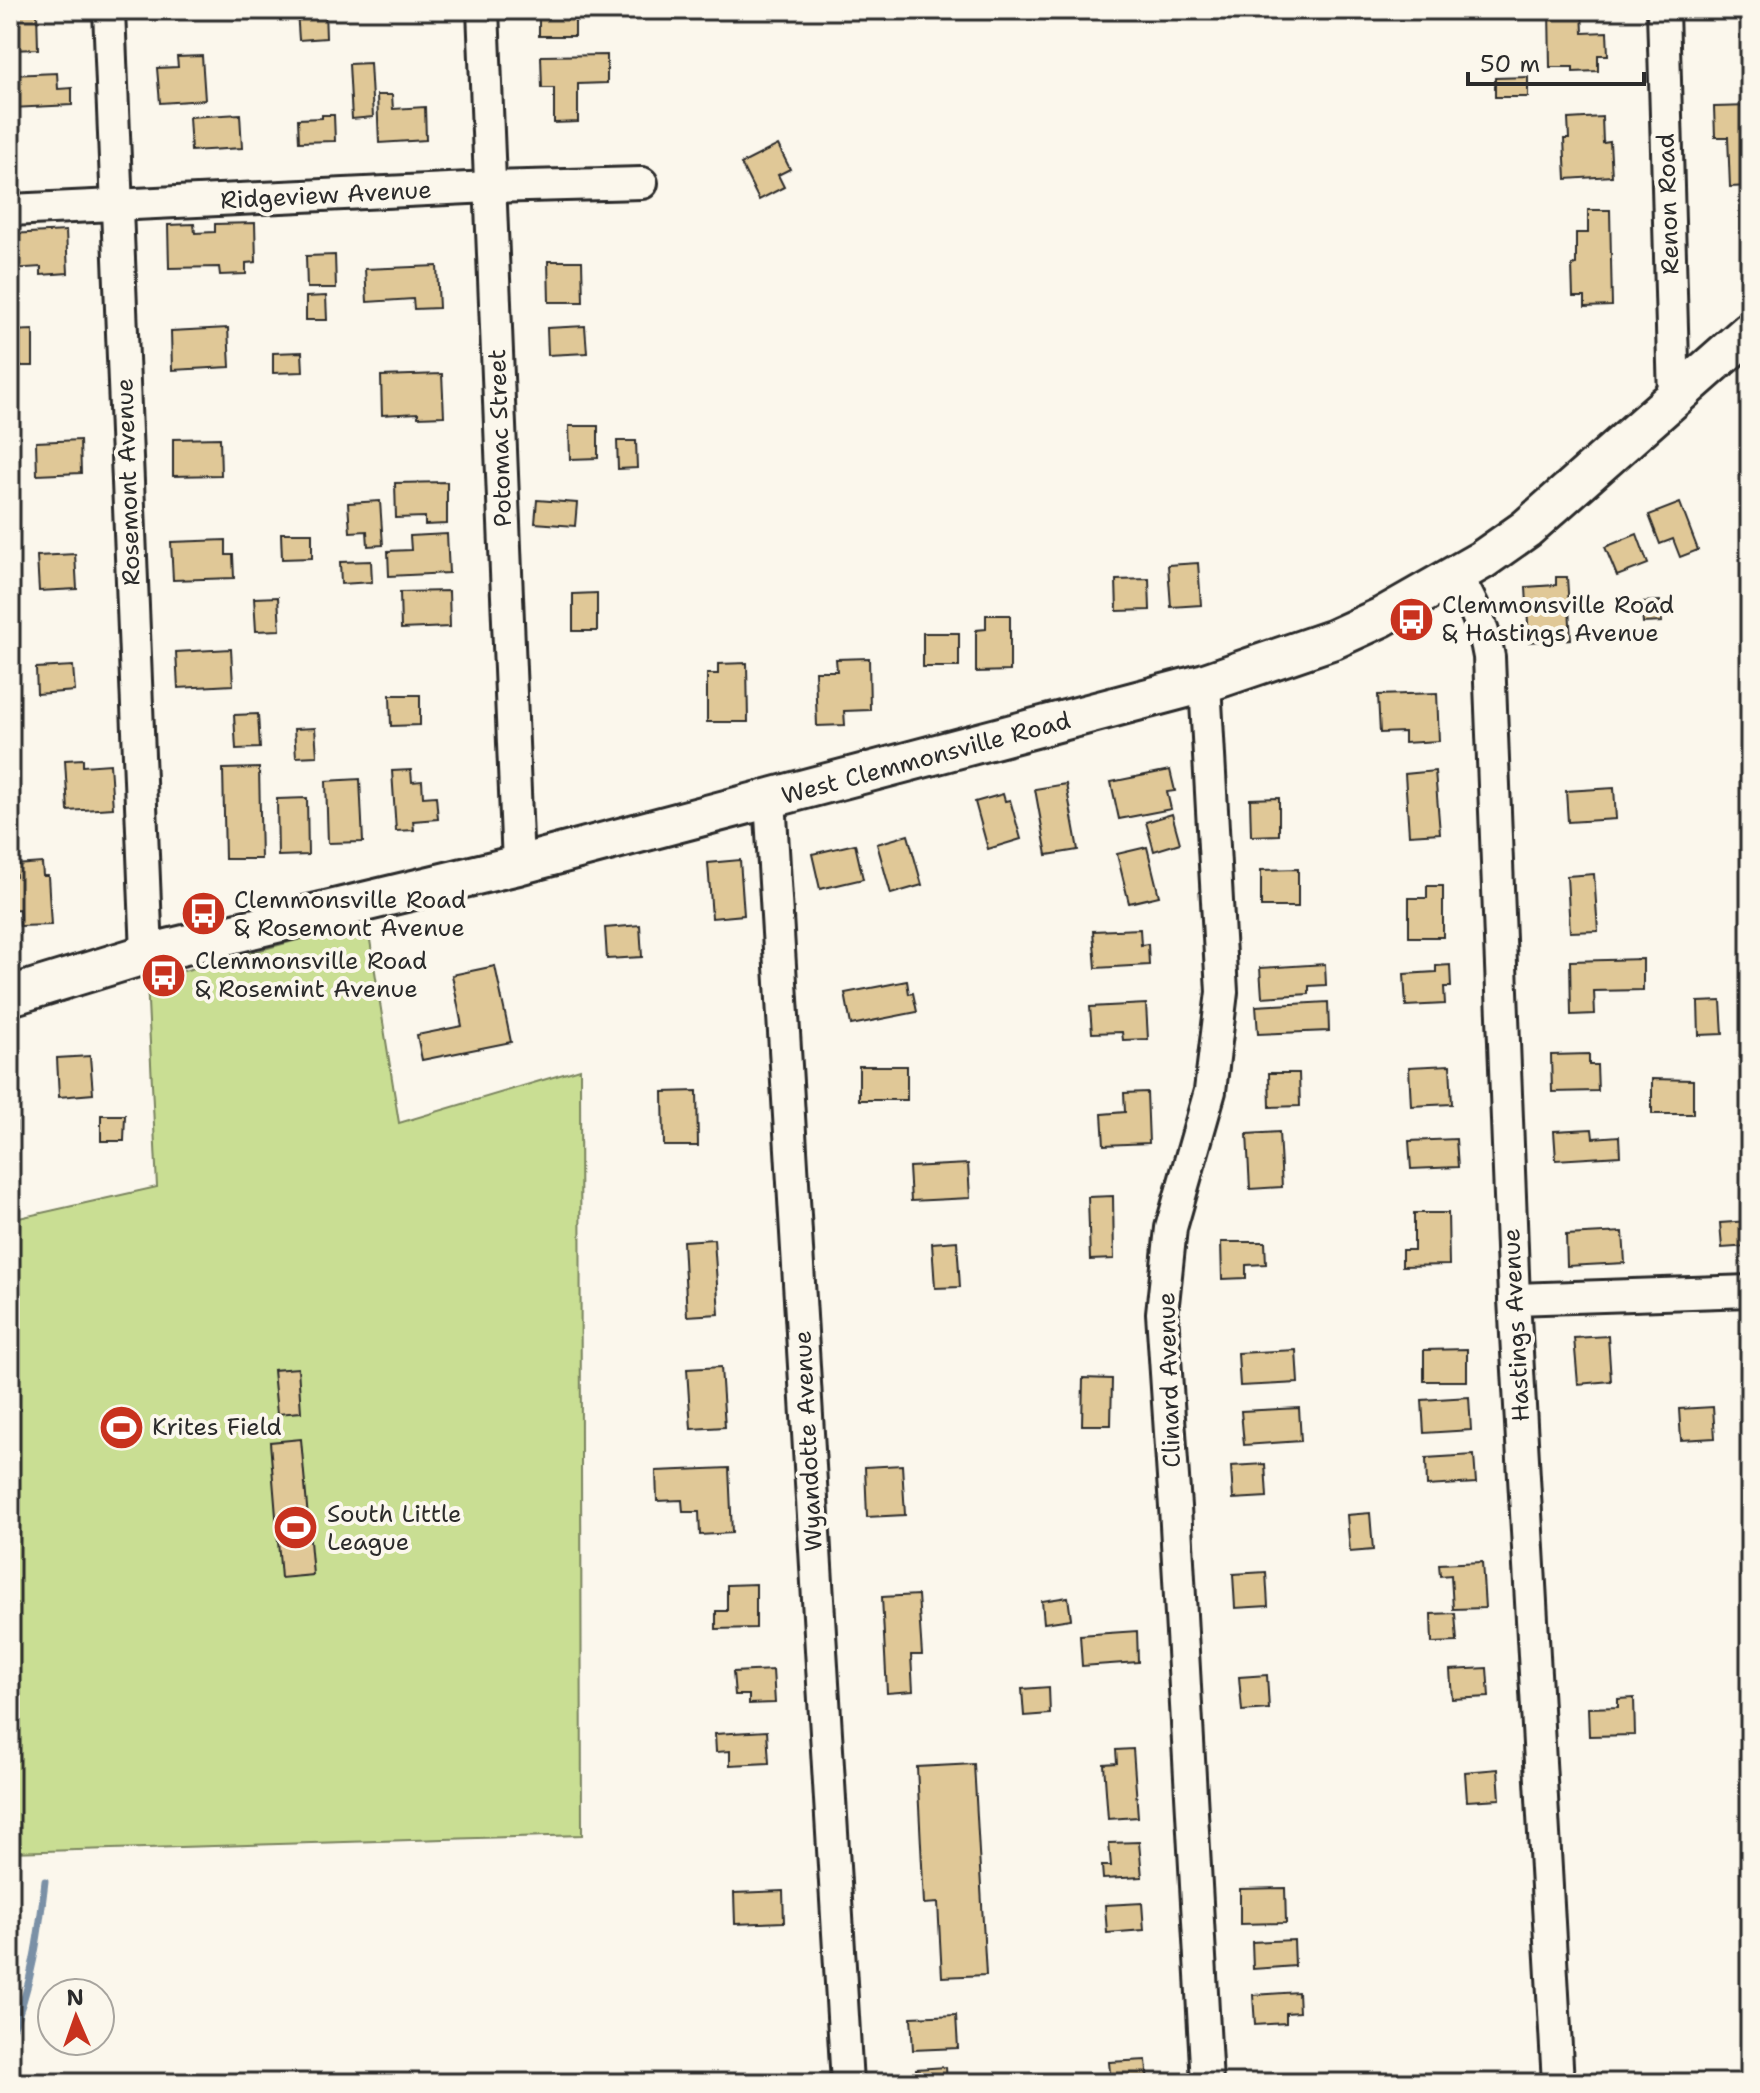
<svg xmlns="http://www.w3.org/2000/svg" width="1760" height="2093" font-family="'Shantell Sans',sans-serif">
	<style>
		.green { fill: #c9de93; stroke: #7a845f; stroke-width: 2 }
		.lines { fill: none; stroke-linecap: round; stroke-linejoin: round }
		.stream { stroke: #7a90a6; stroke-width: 7 }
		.building { fill: #e0c897; stroke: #2b2b2b; stroke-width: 2 }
		.minor-casing { stroke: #2b2b2b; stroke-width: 36 }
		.major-casing { stroke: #2b2b2b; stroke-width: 44 }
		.minor { stroke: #fbf7ec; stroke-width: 30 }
		.major { stroke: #fbf7ec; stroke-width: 38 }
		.labels { text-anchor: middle; stroke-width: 8; stroke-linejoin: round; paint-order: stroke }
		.street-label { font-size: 24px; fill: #2b2b2b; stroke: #fbf7ec }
		.poi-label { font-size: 24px; fill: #2b2b2b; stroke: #fbf7ec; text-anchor: start }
	</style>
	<rect width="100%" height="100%" fill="#fbf7ec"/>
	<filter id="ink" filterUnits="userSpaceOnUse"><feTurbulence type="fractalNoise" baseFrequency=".0125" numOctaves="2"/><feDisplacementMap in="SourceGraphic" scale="16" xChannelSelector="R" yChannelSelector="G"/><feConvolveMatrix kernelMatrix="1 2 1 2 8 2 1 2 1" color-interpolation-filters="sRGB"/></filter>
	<g filter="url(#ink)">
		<path class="green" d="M367,921L399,1123L580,1069L582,1835L10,1852V1220L157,1187L147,981Z"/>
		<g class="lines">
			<path class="stream" d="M10,2036C32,1988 39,1933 45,1881"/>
		</g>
		<g class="building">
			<path d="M10,10H37L38,49L10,50Z"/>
			<path d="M297,10H325L326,38L299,40Z"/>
			<rect x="539" y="10" width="36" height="26"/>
			<path d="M1549,10H1582L1583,33L1607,32L1608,55H1598V71L1573,72V67H1550Z"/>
			<path d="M607,55V83L578,84V122L554,123V88H542L541,56Z"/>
			<path d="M202,56L205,100L160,103L157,68L178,67L177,57Z"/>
			<path d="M370,63L373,117L352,119L349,64Z"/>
			<path d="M57,73L58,89L72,88V105L12,108L10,75Z"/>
			<path d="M1528,77V97H1495V78Z"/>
			<path d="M377,95H392L393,109L425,107L426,140L379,143Z"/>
			<path d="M1750,106V186L1730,187L1728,137H1715L1714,107Z"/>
			<path d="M240,114L242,148L191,151L189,117Z"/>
			<path d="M322,115H334L335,141L299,142L298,119L322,118Z"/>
			<path d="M1602,117L1603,143L1610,142L1612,176L1566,179L1564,139H1569L1568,119Z"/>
			<path d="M778,145L790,169L778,175L784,187L759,200L741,164Z"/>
			<path d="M1588,210H1610L1612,306L1585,307V297H1573L1572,265L1576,264V233H1588Z"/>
			<path d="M255,223L256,262L246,263V274L220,275L219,267L169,268L168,225L194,224L195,233L215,232V224Z"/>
			<path d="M66,231L68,273L41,275V267L10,269V234Z"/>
			<path d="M335,255L336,288H307L306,256Z"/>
			<path d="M548,261H582L583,302H549Z"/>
			<path d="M437,266L439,308L414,309L413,299L367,302L365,269Z"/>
			<path d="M326,296L327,320H306V297Z"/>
			<path d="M585,326L587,353L548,355L547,328Z"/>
			<path d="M228,328L230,367L172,370L171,331Z"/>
			<path d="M33,330V366H10V331Z"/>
			<path d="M302,352L303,372L273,373V353Z"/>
			<path d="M442,374L444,416L418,417V413L382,415L381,376Z"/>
			<path d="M569,426H598V458L570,459Z"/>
			<path d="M220,438L221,475L173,476V439Z"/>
			<path d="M80,440L81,473L37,475L36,442Z"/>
			<path d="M617,441H636L637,468L618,469Z"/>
			<path d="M447,482V524L425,525V517L396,518L395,483Z"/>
			<path d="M537,500L577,503L575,526L535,523Z"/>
			<path d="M380,501L383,545L368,546L367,531L350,532L348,503Z"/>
			<path d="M1680,503L1698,550L1680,557L1673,539L1660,544L1649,515Z"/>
			<path d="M281,533H312V558L282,559Z"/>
			<path d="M447,534L449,573L389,576L388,551L411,550L410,536Z"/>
			<path d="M1637,534L1648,564L1617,576L1605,547Z"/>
			<path d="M226,540V555H233L234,578L173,580L171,542Z"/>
			<path d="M75,554L77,589L39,591L37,556Z"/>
			<path d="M371,561L372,582L341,584L340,562Z"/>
			<path d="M1198,563L1201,605L1171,607L1168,565Z"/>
			<path d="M1556,577H1567L1571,639L1529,642L1526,587L1556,585Z"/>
			<path d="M1149,579L1150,610L1117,611L1116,580Z"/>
			<path d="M449,591L450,627L401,629L400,592Z"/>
			<path d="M597,593V631H573V594Z"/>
			<path d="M278,597L280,630L256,631L254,598Z"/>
			<path d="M1660,601L1662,622L1643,623L1641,602Z"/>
			<path d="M986,615H1010V671L976,672V630L986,629Z"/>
			<rect x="923" y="633" width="36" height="34"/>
			<path d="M231,649L233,685L178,688L176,652Z"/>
			<path d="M869,658L870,710L844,711L845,725L817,726L815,671H837L836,659Z"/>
			<path d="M747,663L748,722H707V674H718V664Z"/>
			<path d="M73,666L75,691L37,694L36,668Z"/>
			<path d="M1437,693L1439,741L1404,743V732L1380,733L1378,695Z"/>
			<path d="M390,695H420V725L391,726Z"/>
			<path d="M258,714L260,748L236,749L234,715Z"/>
			<path d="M315,728L317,756L296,757L294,729Z"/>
			<path d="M83,759V766L110,764L113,808L68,811L65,760Z"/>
			<path d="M259,768L261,859H225L223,769Z"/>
			<path d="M411,770L412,782L422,781L423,797L436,796L438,819L413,821L414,830L396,831L392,771Z"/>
			<path d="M1170,770L1175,791L1167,792L1171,809L1119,819L1111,782Z"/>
			<path d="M1435,771L1440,833L1409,835L1405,774Z"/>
			<path d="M360,779L363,842L328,843L326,781Z"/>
			<path d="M1066,784L1078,850L1047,855L1035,789Z"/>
			<path d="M1614,788L1616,819L1568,822L1566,791Z"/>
			<path d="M1003,794L1005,801L1010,800L1021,839L988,849L975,802Z"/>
			<path d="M307,798L308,855L278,856L277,799Z"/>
			<path d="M1279,798V835L1251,836L1250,799Z"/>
			<path d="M1172,814L1180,843L1154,851L1146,822Z"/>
			<path d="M908,835L922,885L891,894L877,844Z"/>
			<path d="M855,844L863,879L820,889L812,854Z"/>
			<path d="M1147,847L1159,896L1129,903L1117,854Z"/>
			<path d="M740,860L744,915L712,918L708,863Z"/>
			<path d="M42,863L43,876H48L51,925L20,926L19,909L10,910V878L16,877L15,865Z"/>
			<path d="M1298,869V907H1261V870Z"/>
			<path d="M1594,874L1598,931L1570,932L1567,876Z"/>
			<path d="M1427,886H1443V937H1409V898H1427Z"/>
			<path d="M640,925L642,957L607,959L605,928Z"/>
			<path d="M1140,929L1141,945L1148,944L1149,965L1096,968L1093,931Z"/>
			<path d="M1643,959V990L1594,991L1595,1014L1571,1015L1570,961Z"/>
			<path d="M1325,964L1326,985L1309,986V994L1262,997L1260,968Z"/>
			<path d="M1450,965L1451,987H1444L1445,1004L1406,1006L1404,974L1436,972V966Z"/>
			<path d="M495,966L511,1042L422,1060L417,1035L462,1026L452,975Z"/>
			<path d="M907,981L909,994L913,993L917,1012L851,1025L845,993Z"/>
			<path d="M1721,1001L1723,1034L1699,1035L1698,1002Z"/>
			<path d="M1328,1002L1329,1031L1258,1034L1256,1006Z"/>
			<path d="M1146,1004L1148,1039L1123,1040L1122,1032L1092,1033L1090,1007Z"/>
			<path d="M1589,1054V1065H1597L1598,1091L1552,1092L1551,1055Z"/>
			<path d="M90,1056L93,1094L59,1097L57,1058Z"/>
			<path d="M1450,1065L1452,1104L1411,1106L1409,1067Z"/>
			<rect x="859" y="1066" width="48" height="34"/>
			<path d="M1269,1073H1299L1300,1106L1270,1107Z"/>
			<path d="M1652,1079L1693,1080V1114H1652Z"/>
			<path d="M697,1091L698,1146H664L663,1092Z"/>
			<path d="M1147,1092L1149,1143L1104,1145L1102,1114L1125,1112L1124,1093Z"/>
			<path d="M101,1115H125L124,1141H101Z"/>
			<path d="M10,1122H16V1174L10,1175Z"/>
			<path d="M1592,1129L1593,1138L1619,1136L1620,1156L1556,1160L1554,1131Z"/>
			<path d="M1279,1132L1282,1187L1250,1189L1247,1134Z"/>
			<path d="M1456,1139L1458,1167L1411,1169L1409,1141Z"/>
			<path d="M968,1164L970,1198L911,1201L909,1167Z"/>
			<path d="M1113,1196L1114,1259L1090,1260L1088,1197Z"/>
			<path d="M1414,1213H1448L1449,1265L1402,1266V1250H1414Z"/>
			<path d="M1749,1221L1750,1246L1722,1248L1720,1223Z"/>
			<path d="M1623,1232L1625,1263L1567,1266L1566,1235Z"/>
			<path d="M714,1239L719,1314L687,1316L683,1241Z"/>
			<path d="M957,1241L960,1287L935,1288L932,1243Z"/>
			<path d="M1221,1242H1265L1266,1264L1246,1265V1278L1222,1279Z"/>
			<path d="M1608,1336L1611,1381L1578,1384L1574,1338Z"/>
			<path d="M1467,1349V1381H1424V1350Z"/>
			<path d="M1296,1350L1298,1383L1240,1386L1238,1353Z"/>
			<path d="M721,1367L725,1427L691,1429L687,1369Z"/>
			<path d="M298,1368L301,1412L277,1414L273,1370Z"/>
			<path d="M1083,1378L1112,1379L1111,1425H1082Z"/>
			<path d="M1469,1397L1471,1430L1424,1433L1422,1400Z"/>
			<path d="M1713,1407L1715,1438L1681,1440L1679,1409Z"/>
			<path d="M1299,1408L1301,1441L1244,1445L1241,1411Z"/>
			<path d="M301,1439L313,1575L281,1578L270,1442Z"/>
			<path d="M1474,1455L1476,1483L1427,1486L1426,1458Z"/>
			<path d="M1265,1464L1267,1497L1233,1499L1231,1466Z"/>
			<path d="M902,1465L905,1515L867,1517L865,1467Z"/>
			<path d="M729,1468L732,1533L700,1535L699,1512H683L682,1500L657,1501L656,1471Z"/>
			<path d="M1370,1513L1373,1550L1350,1552L1347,1515Z"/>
			<path d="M1482,1562L1485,1608L1453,1609L1451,1575L1440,1576L1439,1564Z"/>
			<path d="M1266,1572L1268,1606L1235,1608L1233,1574Z"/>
			<path d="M756,1584V1628L716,1629V1611H727V1585Z"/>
			<path d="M918,1595L922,1655H911L913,1691L887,1693L882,1597Z"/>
			<path d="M1068,1597L1071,1619L1044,1623L1042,1601Z"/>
			<path d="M1455,1613L1457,1642L1432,1643L1431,1614Z"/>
			<path d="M1137,1631L1138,1662L1082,1666L1080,1635Z"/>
			<path d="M1487,1668L1489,1697L1452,1699L1450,1670Z"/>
			<path d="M773,1670L775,1703L749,1704V1695H735L733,1672Z"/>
			<path d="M1267,1675L1269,1709L1242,1711L1239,1677Z"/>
			<path d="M1049,1687L1050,1714L1024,1716L1022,1689Z"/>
			<path d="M1634,1698L1635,1735L1589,1736L1588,1708L1618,1707V1699Z"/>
			<path d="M767,1731L769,1763L730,1765V1751L716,1752L715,1734Z"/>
			<path d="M1133,1749L1138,1817L1108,1819L1104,1764L1117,1763L1116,1750Z"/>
			<path d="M974,1764L986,1975L942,1977L938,1903L924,1904L917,1767Z"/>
			<path d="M1498,1769L1500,1799L1467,1801L1465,1772Z"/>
			<path d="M1139,1842L1142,1877L1103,1879L1102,1866H1111L1109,1843Z"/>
			<path d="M1285,1888L1286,1923L1240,1924V1889Z"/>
			<path d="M783,1891L784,1922L735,1924L734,1893Z"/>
			<path d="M1142,1903L1144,1930L1107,1933L1105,1905Z"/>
			<path d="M1294,1940L1295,1966L1253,1969L1252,1942Z"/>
			<path d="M1298,1992L1299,2012L1286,2013V2023L1255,2025L1253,1995Z"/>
			<path d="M956,2015L958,2048L913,2050L911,2017Z"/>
			<path d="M1146,2060L1148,2083H1111L1109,2062Z"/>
			<path d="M946,2067L947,2083H917L916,2069Z"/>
		</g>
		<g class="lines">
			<defs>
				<g id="minor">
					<path d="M109,10L147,954"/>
					<path d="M483,10L518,865"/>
					<path d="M1663,10L1674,398"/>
					<path d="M10,210L490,187L642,183"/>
					<path d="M1456,575C1472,602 1484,626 1489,657L1514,1299L1558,2083"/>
					<path d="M1205,683L1222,992L1210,1091L1171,1228L1162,1313L1175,1507L1207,2083"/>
					<path d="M770,799L847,2083"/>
					<path d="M1514,1299L1750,1291"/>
				</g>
				<path id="major" d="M10,996L147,954L518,865L1205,683L1334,639L1382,617L1482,560L1526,529L1750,331"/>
			</defs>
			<use href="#minor" class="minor-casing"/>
			<use href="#major" class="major-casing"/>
			<use href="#minor" class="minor"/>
			<use href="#major" class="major"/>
		</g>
	</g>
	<defs>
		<symbol id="bus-disc" viewBox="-11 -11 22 22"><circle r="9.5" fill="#c8321e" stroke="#fbf7ec"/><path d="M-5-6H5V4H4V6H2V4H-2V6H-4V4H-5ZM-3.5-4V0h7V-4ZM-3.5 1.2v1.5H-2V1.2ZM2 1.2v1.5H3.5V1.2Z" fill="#fff"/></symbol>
		<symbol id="stadium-disc" viewBox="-11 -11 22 22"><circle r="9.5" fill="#c8321e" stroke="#fbf7ec"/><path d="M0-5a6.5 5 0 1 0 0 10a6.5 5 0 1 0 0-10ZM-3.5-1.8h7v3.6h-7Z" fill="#fff"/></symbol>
	</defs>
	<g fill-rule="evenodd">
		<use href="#bus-disc" x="1386" y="594" width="51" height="51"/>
		<use href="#bus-disc" x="178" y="888" width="51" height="51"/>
		<use href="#bus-disc" x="138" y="950" width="51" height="51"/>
		<use href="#stadium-disc" x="96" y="1402" width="51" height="51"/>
		<use href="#stadium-disc" x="270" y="1502" width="51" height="51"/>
	</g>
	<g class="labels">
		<g class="street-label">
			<text transform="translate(326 195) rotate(-3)" y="8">Ridgeview Avenue</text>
			<text transform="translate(1668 204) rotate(-92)" y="8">Renon Road</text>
			<text transform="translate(500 438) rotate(-92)" y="8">Potomac Street</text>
			<text transform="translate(128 482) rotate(-92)" y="8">Rosemont Avenue</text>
			<text transform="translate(926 758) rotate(-15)" y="8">West Clemmonsville Road</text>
			<text transform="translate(1516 1325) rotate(-93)" y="8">Hastings Avenue</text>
			<text transform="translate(1169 1380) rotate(-92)" y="8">Clinard Avenue</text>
			<text transform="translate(808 1441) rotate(-93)" y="8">Wyandotte Avenue</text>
		</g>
		<g class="poi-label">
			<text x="1442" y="613">Clemmonsville Road<tspan x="1442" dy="28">&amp; Hastings Avenue</tspan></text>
			<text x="234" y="908">Clemmonsville Road<tspan x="234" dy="28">&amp; Rosemont Avenue</tspan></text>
			<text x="195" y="969">Clemmonsville Road<tspan x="195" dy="28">&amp; Rosemint Avenue</tspan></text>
			<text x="152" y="1435">Krites Field</text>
			<text x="327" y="1522">South Little<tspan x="327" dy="28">League</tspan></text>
		</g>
	</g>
	<rect width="1760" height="2093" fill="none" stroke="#fbf7ec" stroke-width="40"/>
	<rect x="20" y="20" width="1720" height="2053" fill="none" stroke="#2b2b2b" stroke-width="3" filter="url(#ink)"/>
	<g transform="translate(76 2017) rotate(358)"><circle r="38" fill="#fbf7ec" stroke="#a8a59f" stroke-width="2"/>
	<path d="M0-6L14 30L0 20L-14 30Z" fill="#c8321e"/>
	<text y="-12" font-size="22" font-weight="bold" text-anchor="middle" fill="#2b2b2b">N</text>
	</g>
	<path d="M1468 72v12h176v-12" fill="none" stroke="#2b2b2b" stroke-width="4"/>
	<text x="1480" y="72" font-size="24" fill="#2b2b2b" stroke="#fbf7ec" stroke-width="6" paint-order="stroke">50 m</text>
</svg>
